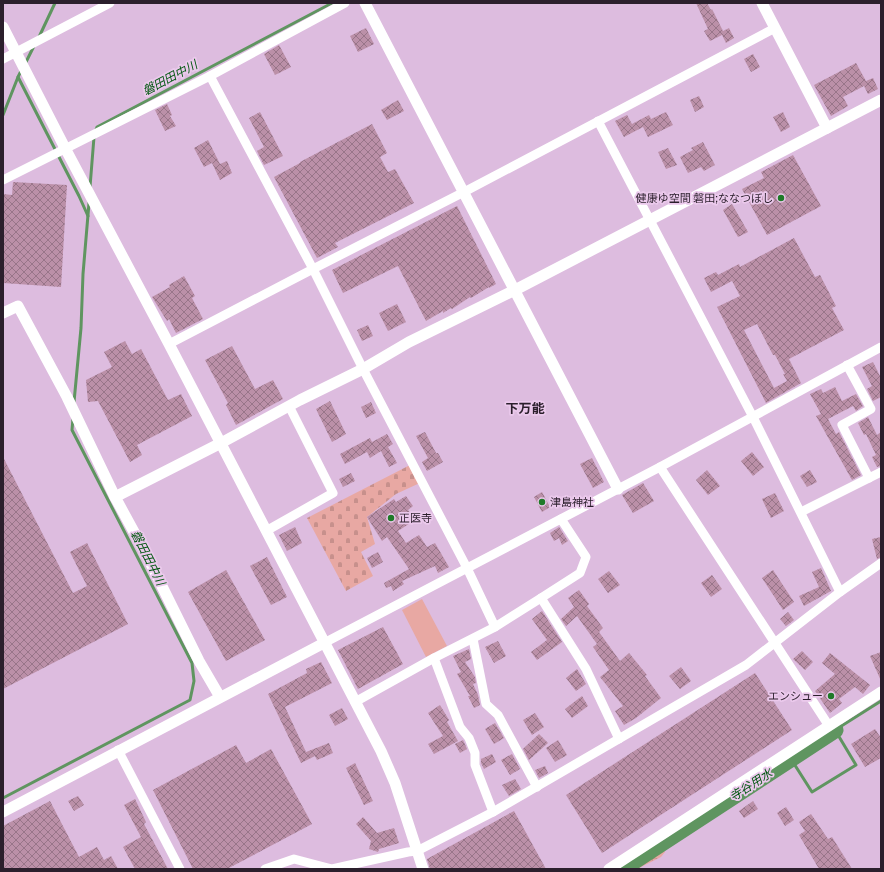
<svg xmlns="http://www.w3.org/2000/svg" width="884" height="872" font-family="'Public Sans','Noto Sans JP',sans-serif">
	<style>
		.forest { fill: url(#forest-crowns) }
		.cemetery { fill: url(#cemetery-stones) }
		.garden { fill: #e8a8a3 }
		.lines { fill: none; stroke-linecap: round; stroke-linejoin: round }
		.stream { stroke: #5f9560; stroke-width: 3 }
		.river { stroke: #5f9560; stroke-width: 17 }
		.building { fill: url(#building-cross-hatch); fill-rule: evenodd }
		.minor { stroke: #fff; stroke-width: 9 }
		.tertiary { stroke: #fff; stroke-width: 11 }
		.poi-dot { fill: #1f7a28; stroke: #ebc9ec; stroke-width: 1.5 }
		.labels { text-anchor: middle; stroke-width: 3.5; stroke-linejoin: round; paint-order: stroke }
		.poi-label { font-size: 11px; fill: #2b1f2c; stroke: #ebc9ec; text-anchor: end }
		.water-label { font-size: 12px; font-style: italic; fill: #00570f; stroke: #ebc9ec }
		.quarter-label { font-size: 13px; font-weight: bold; fill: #2b1f2c; stroke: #ebc9ec }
	</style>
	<defs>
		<pattern id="forest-crowns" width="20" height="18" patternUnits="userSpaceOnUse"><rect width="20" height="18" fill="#e8a8a3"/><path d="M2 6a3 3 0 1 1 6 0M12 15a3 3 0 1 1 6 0" fill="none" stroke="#c7908c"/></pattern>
		<pattern id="cemetery-stones" width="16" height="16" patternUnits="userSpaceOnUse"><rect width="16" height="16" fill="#e8a8a3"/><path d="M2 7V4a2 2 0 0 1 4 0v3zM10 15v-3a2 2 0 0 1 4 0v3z" fill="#c7908c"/></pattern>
		<pattern id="building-cross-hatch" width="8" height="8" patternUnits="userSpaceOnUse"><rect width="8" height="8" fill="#bb90a8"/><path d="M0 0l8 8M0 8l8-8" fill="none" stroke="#987589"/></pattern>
	</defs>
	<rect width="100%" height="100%" fill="#ddbcdf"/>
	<path class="forest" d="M660,844L665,852L661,857L637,869H622Z"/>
	<path class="cemetery" d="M412,464L422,482L396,494L367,517L375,544L361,552L373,576L346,591L307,518Z"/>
	<path class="garden" d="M422,599L447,646L426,657L402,610Z"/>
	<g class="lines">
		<g class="stream">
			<path d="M39,37L55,3"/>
			<path d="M25,64L34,46"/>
			<path d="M22,69L18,77L79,196L88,216"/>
			<path d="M3,115L18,77"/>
			<path d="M95,132L97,127L332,3"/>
			<path d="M90,187L94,137"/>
			<path d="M74,402L81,328L83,274L89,203"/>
			<path d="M791,759L812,792L856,765L835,730L881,701"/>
			<path d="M3,798L190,700L194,681L192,663L72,430L73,418"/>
		</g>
		<path class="river" d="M622,869L835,730"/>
	</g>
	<g class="building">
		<path d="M696,3H707L711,10L712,9L723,31L729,28L734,38L726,43L722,35L710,41L704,31L708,29Z"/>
		<path d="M366,28L374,44L358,52L350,36Z"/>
		<path d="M279,45L291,67L275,75L264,54Z"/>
		<path d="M753,54L760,67L751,72L744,59Z"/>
		<path d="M856,63L866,81L873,78L878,89L868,94L864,86L843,97L848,106L831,116L814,85Z"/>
		<path d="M699,96L704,107L695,112L690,100Z"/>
		<path d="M398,100L404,111L387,120L381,110Z"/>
		<path d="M167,104L172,115L170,116L176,126L165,131L155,110Z"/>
		<path d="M260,112L283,156L264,165L257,151L264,147L249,118Z"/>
		<path d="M666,112L673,125L648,137L643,127L624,137L615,121L627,115L632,124L649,115L651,119Z"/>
		<path d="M783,112L790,127L781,132L773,117Z"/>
		<path d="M372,124L387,153L380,157L388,172L395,169L414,203L335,243L338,247L317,258L274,177L300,163V162Z"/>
		<path d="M208,140L220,164L227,161L232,173L220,180L212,163L204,167L194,148Z"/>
		<path d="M703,142L715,165L704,171L701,167L688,173L680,157L693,150L691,148Z"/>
		<path d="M668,148L677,165L666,169L658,152Z"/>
		<path d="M793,155L821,206L767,235L742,189L764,178L761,172Z"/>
		<path d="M13,182L67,185L61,287L3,283V194L12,195Z"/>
		<path d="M732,204L748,232L738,237L723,210Z"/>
		<path d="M457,206L496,284L489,288V287L471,298L470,297L452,309L451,308L443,313V311L426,321L398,266L343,293L332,270Z"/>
		<path d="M794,238L815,277L820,275L836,306L832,308L844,330L789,359L801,383L766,403L717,307L740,296L732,281L711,292L704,278L716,272L718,275L739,264L740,267ZM757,324L773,355H775L785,374H783L787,381L774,388L744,330Z"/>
		<path d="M184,276L195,296L192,298L203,319L176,333L169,319L167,321L152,297L170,287L169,285Z"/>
		<path d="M397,304L406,322L388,331L379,313Z"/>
		<path d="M368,325L373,336L362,341L357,330Z"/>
		<path d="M125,341L132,354L141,349L168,400L181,394L192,416L137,445L142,455L130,462L98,401L88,402L86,380L112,367L104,352Z"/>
		<path d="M232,346L255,389L273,380L283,399L236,425L226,405L228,403L205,360Z"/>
		<path d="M873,362L881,378V397L873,401L867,389L872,386L862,367Z"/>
		<path d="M835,387L842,401L856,394L863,406L856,411L853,406L828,419L836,434L839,432L861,475L852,480L816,416L821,414L810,394L821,389L823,393Z"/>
		<path d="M330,401L346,434L332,442L316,409Z"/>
		<path d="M371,402L376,413L366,418L361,407Z"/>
		<path d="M868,417L877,435L881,432V466L877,467L872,457L876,455L866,434L864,435L858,423Z"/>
		<path d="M425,432L436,453H438L443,462L427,471L422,462L428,458L416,436Z"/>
		<path d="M387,434L393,444L388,447L397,463L389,467L381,451L370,458L367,452L345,464L340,454L370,438L372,442Z"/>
		<path d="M752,452L764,467L753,476L741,461Z"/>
		<path d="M3,457L73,593L87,586L70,552L87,543L128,624L3,689Z"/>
		<path d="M592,458L604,482L593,488L580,464Z"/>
		<path d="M707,470L720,486L708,495L696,480Z"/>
		<path d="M810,470L817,482L807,487L800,476Z"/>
		<path d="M351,473L355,481L343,487L339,479Z"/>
		<path d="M643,483L654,501L633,513L622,495Z"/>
		<path d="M542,492L550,507L542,512L534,497Z"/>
		<path d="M775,493L784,511L771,518L762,499Z"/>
		<path d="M406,496L413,506L408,510L415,520L398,531L406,543L419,535L427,547L435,543L449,567L438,573L435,566L402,581L404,584L393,591L391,586L386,588L384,583L409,569L387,537L382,541L367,517L394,499L396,502Z"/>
		<path d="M295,527L302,543L287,551L279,535Z"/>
		<path d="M559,527L568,541L562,545L559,538L554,541L550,533Z"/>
		<path d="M881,537V557L877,559L872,539Z"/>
		<path d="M378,552L383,562L372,568L367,558Z"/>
		<path d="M267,557L287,597L271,605L250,566Z"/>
		<path d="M821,568L831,591L804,606L799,596L819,587L812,572Z"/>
		<path d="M226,570L265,640L226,661L188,592Z"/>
		<path d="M773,570L794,602L783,610L762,578Z"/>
		<path d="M609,571L620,585L608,593L598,579Z"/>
		<path d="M712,575L722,589L711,597L701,583Z"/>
		<path d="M579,590L589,604L587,606L603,628L599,632L620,661L629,653L647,675L645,676L661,698L636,718L624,725L615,711L623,706L600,677L609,670L593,647L597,644L577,616L566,626L561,619L574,607L568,598Z"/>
		<path d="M542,611L562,642L537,660L531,652L547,640L532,619Z"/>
		<path d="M788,612L794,620L786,626L780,619Z"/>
		<path d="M383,627L403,664L358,689L338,650Z"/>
		<path d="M498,641L506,656L494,663L485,647Z"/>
		<path d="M469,649L471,659L465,662L475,677L476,683L473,684L478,695L480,705L474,708L468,696H470L457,674L461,672L453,656Z"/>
		<path d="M802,651L813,662L805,670L793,659Z"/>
		<path d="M881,652V681L870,656Z"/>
		<path d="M830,653L870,685L863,694L855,687L839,699L842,703L830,713L815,691L835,674L822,663Z"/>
		<path d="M321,662L332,683L285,707L306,752L329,743L333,753L317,760L315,756L301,763L268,694L307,673L306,669Z"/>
		<path d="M681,667L691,681L680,689L669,676Z"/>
		<path d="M577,669L586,684L576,691L566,678Z"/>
		<path d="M755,673L792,730L602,853L566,795Z"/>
		<path d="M582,696L588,706L572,718L565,709Z"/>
		<path d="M440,705L449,720L447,722L458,741L434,754L428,744L443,736L428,713Z"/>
		<path d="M342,708L348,719L335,726L329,715Z"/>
		<path d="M535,713L544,727L532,735L523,720Z"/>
		<path d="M495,723L504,738L494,744L485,729Z"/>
		<path d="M875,729L881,738V758L865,767L851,744Z"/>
		<path d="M539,734L548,743L529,760L523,749Z"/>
		<path d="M463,740L467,749L460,753L455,744Z"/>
		<path d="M558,740L567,755L555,762L546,748Z"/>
		<path d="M236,745L246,763L271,749L312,824L227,869H193L153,790Z"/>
		<path d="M492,754L496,762L484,769L481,763V759Z"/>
		<path d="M512,754L520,769L510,775L501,760Z"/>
		<path d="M355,763L373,801L364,805L346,768Z"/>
		<path d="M545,766L548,773L539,778L535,770Z"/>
		<path d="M515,779L521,789L509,796L502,785Z"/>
		<path d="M78,796L84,805L74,811L68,801Z"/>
		<path d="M135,799L146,822L144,824L168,869H135L123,847L141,837L124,805Z"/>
		<path d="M50,801L79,857L97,847L104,860L111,856L118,869H3V826Z"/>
		<path d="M753,801L758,809L744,818L739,811Z"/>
		<path d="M786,807L794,820L785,826L777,813Z"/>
		<path d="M514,811L546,869H430L427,859Z"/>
		<path d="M811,814L828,839L832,837L852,869H819L799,835L805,831L799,822Z"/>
		<path d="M363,817L377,833L394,828L399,843L379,849L378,852L369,849L371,841L356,824Z"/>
	</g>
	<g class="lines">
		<g class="minor">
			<path d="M3,59L110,3"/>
			<path d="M210,76L313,269L363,369L467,568L495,627"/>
			<path d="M598,121L753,417L840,592"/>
			<path d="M3,180L210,76L345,3"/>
			<path d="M169,344L313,269L464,192L775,28"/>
			<path d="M847,365L871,409L842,425L869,478"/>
			<path d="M660,467L829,726"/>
			<path d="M801,512L881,472"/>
			<path d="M266,531L333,493L289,406"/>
			<path d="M541,598L586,669L619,739"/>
			<path d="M473,639L486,704L498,715L537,787"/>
			<path d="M324,643L660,467L881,347"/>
			<path d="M434,658L460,727L469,738L475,753V765L493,812"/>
			<path d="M355,702L434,658L495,627L541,598L580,573L586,557L561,519"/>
			<path d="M118,750L180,869"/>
			<path d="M265,869L294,859L332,869L408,852L417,851L493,812L746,665L840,592L881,563"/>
		</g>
		<g class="tertiary">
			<path d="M365,3L618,489"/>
			<path d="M762,3L827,128"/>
			<path d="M3,27L65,148L169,344L381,751L395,783L423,869"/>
			<path d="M3,313L18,306L67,397L115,497L146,554L199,661L220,697"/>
			<path d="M115,497L221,443L300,400L363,369L409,342L515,290L881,100"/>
			<path d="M3,812L324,643"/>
			<path d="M609,869L881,692"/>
		</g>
	</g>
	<g class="poi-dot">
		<circle cx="781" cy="198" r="4"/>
		<circle cx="542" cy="502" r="4"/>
		<circle cx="391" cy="518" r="4"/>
		<circle cx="831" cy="696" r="4"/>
	</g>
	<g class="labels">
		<g class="poi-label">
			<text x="773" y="202">健康ゆ空間 磐田;ななつぼし</text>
			<text x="550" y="506" text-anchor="start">津島神社</text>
			<text x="399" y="522" text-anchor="start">正医寺</text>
			<text x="823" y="700">エンシュー</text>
		</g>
		<g class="water-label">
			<text transform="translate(170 78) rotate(-28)" y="4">磐田田中川</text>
			<text transform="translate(148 558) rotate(63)" y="4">磐田田中川</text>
			<text transform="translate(751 785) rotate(-33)" y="4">寺谷用水</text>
		</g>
		<g class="quarter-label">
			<text x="525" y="413">下万能</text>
		</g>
	</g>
	<rect width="884" height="872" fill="none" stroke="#2b1f2c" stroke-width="8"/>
</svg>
